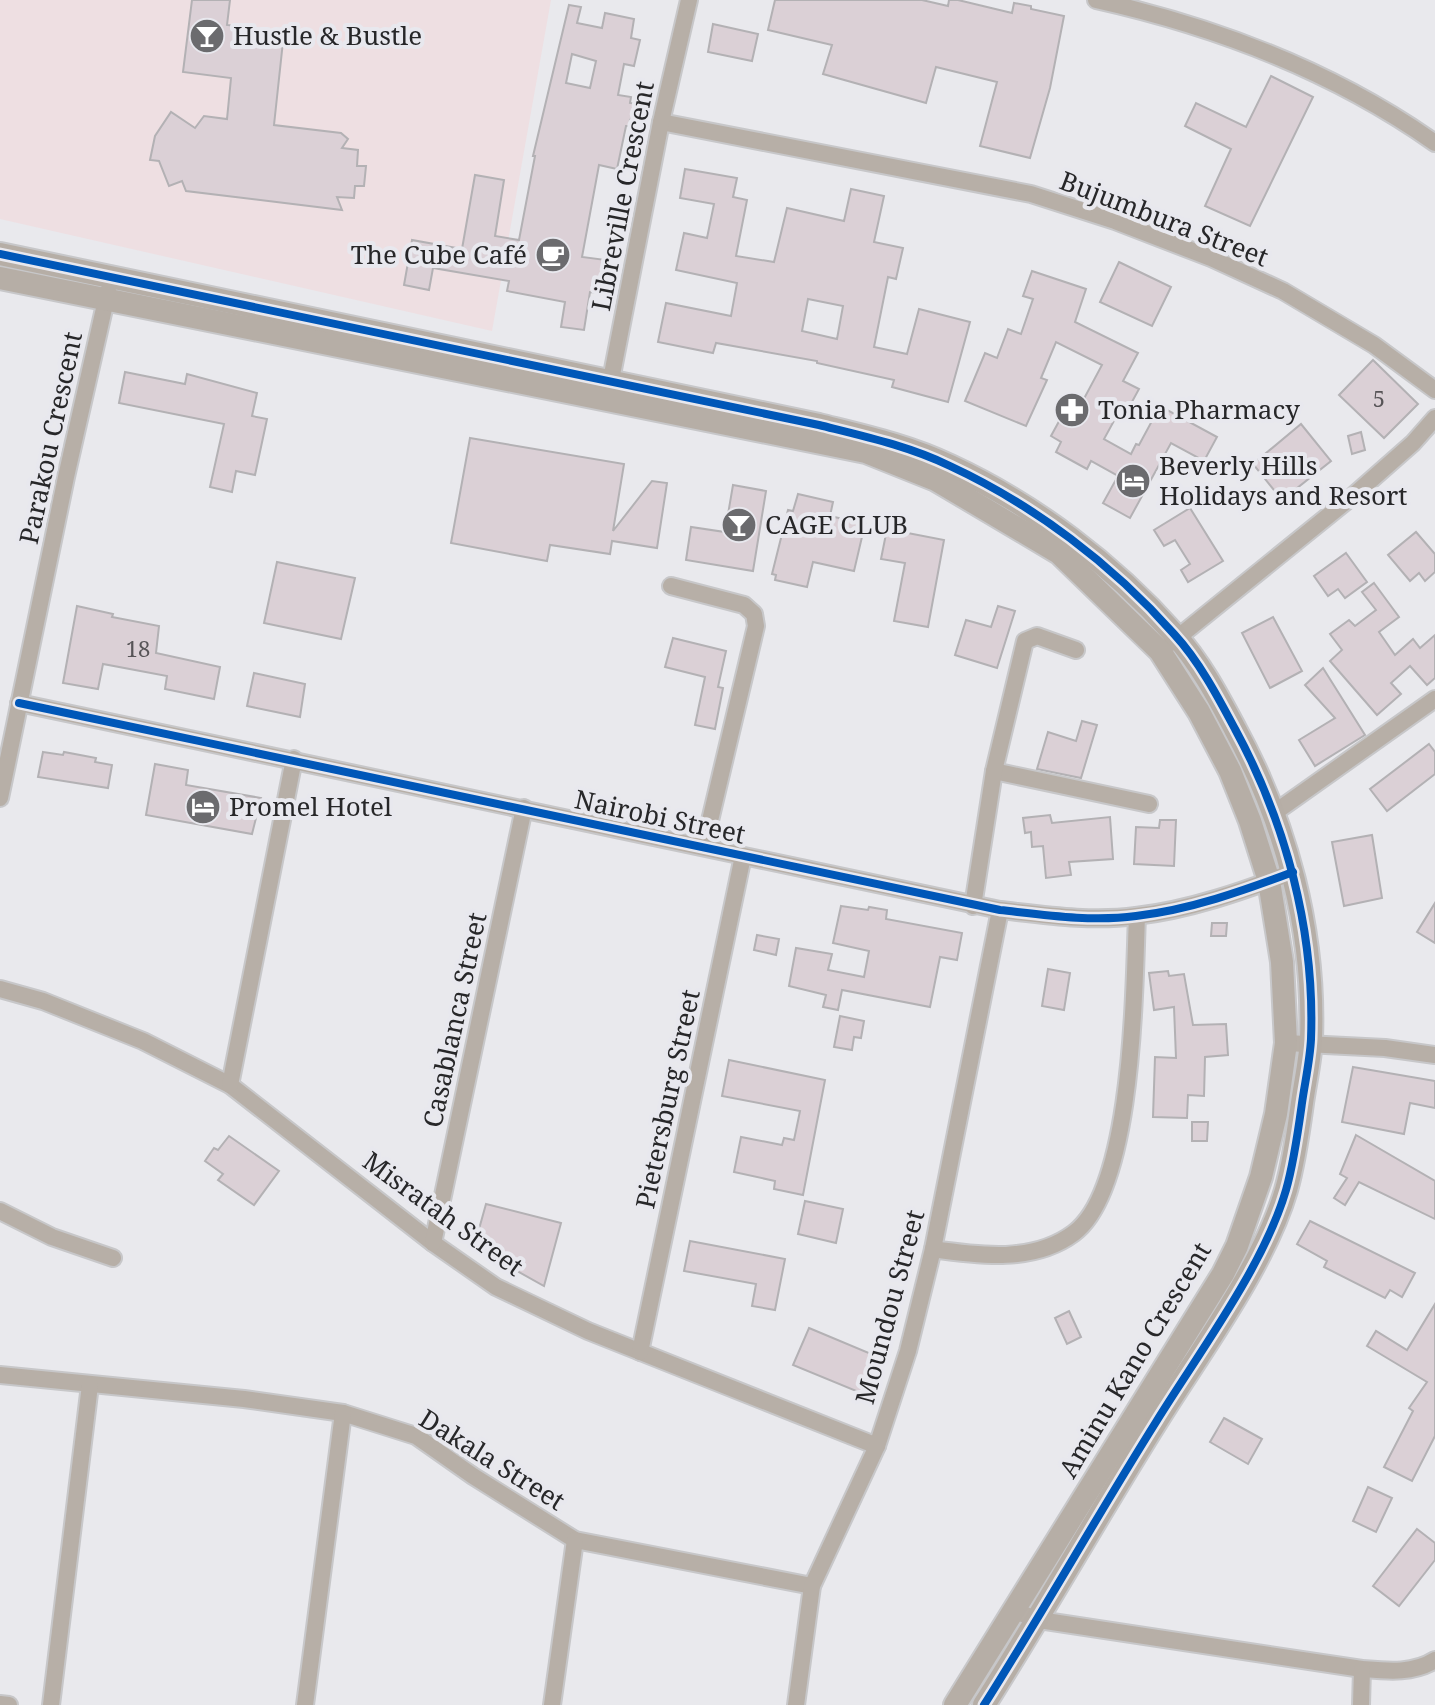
<svg xmlns="http://www.w3.org/2000/svg" width="1435" height="1705" font-family="'Noto Serif',serif">
	<style>
		.commercial { fill: #eedfe2 }
		.building { fill: #dbd0d6; stroke: #b3b1b4; stroke-width: 2; fill-rule: evenodd }
		.lines { fill: none; stroke-linecap: round; stroke-linejoin: round }
		.street-casing { stroke: #c7c7c9; stroke-width: 20 }
		.secondary-casing { stroke: #c7c7c9; stroke-width: 26 }
		.street { stroke: #b7afa7; stroke-width: 16 }
		.secondary { stroke: #b6aea6; stroke-width: 22 }
		.cycleway-casing { stroke: #e8e8ee; stroke-width: 13 }
		.cycleway { stroke: #0057b8; stroke-width: 8 }
		.labels { text-anchor: middle; stroke-width: 8; stroke-linejoin: round; paint-order: stroke }
		.number-label { font-size: 22px; fill: #575457 }
		.poi-label { font-size: 26px; fill: #272729; stroke: #e8e8ee; text-anchor: start }
		.street-label { font-size: 26px; fill: #272729; stroke: #e8e8ee }
	</style>
	<rect width="100%" height="100%" fill="#e9e9ed"/>
	<path class="commercial" d="M0,0H551L492,331L0,219Z"/>
	<g class="building">
		<path d="M192,0H230L227,25L284,32L274,125L341,133L348,139L342,148L358,150L357,166H366L364,186H355L354,198L337,197L342,210L186,191L182,181L169,186L159,161L150,160L155,136L171,112L195,128L204,116L227,119L231,78L183,72Z"/>
		<path d="M775,0H922L948,6L949,0H958L1012,13L1014,3L1031,6V9L1064,16L1050,88L1030,158L980,146L997,82L936,67L926,103L823,74L832,45L768,30Z"/>
		<path d="M569,5L581,7L577,23L602,28L605,13L634,19L631,38L640,40L634,66L624,64L618,95L631,97L630,103L638,104L635,121L630,120L629,126H626L617,169L599,165L582,257L606,260L600,293L590,292L584,330L561,327L565,302L507,291L509,281L433,268L429,290L404,285L412,240L462,249L475,175L504,180L495,236L519,240L535,156H533ZM572,54L596,61L590,88L566,83Z"/>
		<path d="M713,24L758,34L752,61L708,52Z"/>
		<path d="M1271,76L1313,97L1250,226L1205,206L1231,149L1185,126L1196,103L1246,127Z"/>
		<path d="M685,169L737,178L733,197L747,200L736,256L774,262L787,208L844,221L851,189L884,196L874,242L903,248L896,279L888,277L874,347L907,354L919,309L970,322L948,402L892,387L894,380L817,363V361L716,343L713,353L658,342L666,303L731,316L737,283L676,270L684,233L707,238L714,204L680,198ZM808,299L843,306L837,339L802,331Z"/>
		<path d="M1119,262L1171,287L1152,326L1100,302Z"/>
		<path d="M1032,271L1086,289L1075,322L1138,353L1123,381L1139,389L1127,411L1121,408L1104,439L1131,454L1136,444L1139,445L1160,406L1217,437L1204,461L1171,443L1130,518L1103,503L1118,476L1091,461L1087,469L1056,452L1061,442L1051,436L1069,403L1079,408L1102,365L1056,342L1041,378L1047,380L1026,426L965,401L985,353L997,358L1008,329L1021,334L1033,299L1023,296Z"/>
		<path d="M1373,360L1418,404L1384,438L1339,395Z"/>
		<path d="M125,372L185,384L187,374L257,393L252,416L267,419L255,475L236,471L232,492L210,487L224,424L119,403Z"/>
		<path d="M1301,424L1331,461L1282,500L1253,464Z"/>
		<path d="M1361,432L1365,450L1352,454L1348,436Z"/>
		<path d="M470,438L624,464L613,531L652,481L667,483L657,548L612,541L610,554L550,545L547,561L451,543Z"/>
		<path d="M733,485L766,491L753,571L686,560L691,527L725,532Z"/>
		<path d="M798,494L833,502L830,516L865,524L854,571L813,562L807,587L775,580L776,575L772,574L788,510L793,511Z"/>
		<path d="M1190,508L1223,561L1188,582L1181,570L1190,564L1175,540L1164,546L1154,530Z"/>
		<path d="M887,529L944,540L928,627L894,621L905,563L881,559Z"/>
		<path d="M1416,532L1435,554V572L1425,581L1419,573L1410,581L1388,555Z"/>
		<path d="M1346,553L1367,582L1345,598L1338,589L1328,596L1314,576Z"/>
		<path d="M277,562L355,578L341,639L264,623Z"/>
		<path d="M1374,583L1399,617L1379,632L1395,655L1413,639L1420,648L1435,635V678L1427,685L1410,666L1391,683L1401,694L1377,715L1330,661L1342,650L1330,634L1349,620L1355,626L1376,610L1362,592Z"/>
		<path d="M77,606L113,614L112,617L159,626L156,653L220,667L214,699L165,689L167,676L103,664L98,689L63,683Z"/>
		<path d="M998,606L1015,611L997,668L955,655L966,620L991,627Z"/>
		<path d="M1273,617L1302,671L1270,688L1242,633Z"/>
		<path d="M673,638L726,651L718,687L723,688L715,729L695,725L705,677L665,667Z"/>
		<path d="M1323,668L1365,735L1315,766L1299,740L1335,718L1305,685Z"/>
		<path d="M254,673L305,684L300,717L247,706Z"/>
		<path d="M1082,721L1097,725L1081,778L1037,769L1048,732L1076,741Z"/>
		<path d="M1429,744L1435,752V774L1387,811L1370,789Z"/>
		<path d="M43,752L63,755L64,752L96,758L95,762L112,765L108,788L38,777Z"/>
		<path d="M155,764L188,770L186,785L261,798L252,834L146,815Z"/>
		<path d="M1050,815L1052,823L1110,817L1113,859L1069,862L1071,875L1046,878L1043,846L1032,847L1031,832L1025,833L1023,818Z"/>
		<path d="M1160,820H1176L1174,866L1134,864L1136,827L1159,828Z"/>
		<path d="M1372,835L1382,898L1344,906L1332,842Z"/>
		<path d="M1435,903V943L1417,932Z"/>
		<path d="M841,906L868,910L869,907L887,910L886,919L962,933L957,960L940,957L930,1007L842,990L838,1010L823,1007L826,995L789,986L796,948L832,954L828,970L864,977L869,951L833,943Z"/>
		<path d="M1212,923H1227L1226,936H1211Z"/>
		<path d="M757,935L779,939L776,955L754,950Z"/>
		<path d="M1048,969L1070,973L1064,1010L1042,1006Z"/>
		<path d="M1168,971L1169,976L1184,974L1193,1025L1226,1024L1228,1055L1205,1057L1204,1096L1188,1095L1187,1118L1153,1117L1155,1057L1176,1058L1174,1007L1154,1010L1149,973Z"/>
		<path d="M840,1016L864,1021L861,1038L854,1037L852,1050L834,1047Z"/>
		<path d="M729,1060L825,1080L803,1195L774,1189L775,1181L734,1172L741,1137L782,1145L784,1138L794,1140L800,1111L722,1096Z"/>
		<path d="M1353,1067L1435,1081V1108L1410,1103L1404,1134L1342,1122Z"/>
		<path d="M1192,1122H1208L1207,1141H1192Z"/>
		<path d="M1356,1135L1435,1181V1219L1359,1182L1345,1205L1334,1198L1347,1178L1340,1174Z"/>
		<path d="M229,1136L279,1171L254,1205L218,1180L223,1174L205,1161L214,1148L218,1150Z"/>
		<path d="M805,1201L843,1209L836,1243L798,1234Z"/>
		<path d="M486,1204L561,1223L544,1286L474,1247Z"/>
		<path d="M1310,1221L1415,1273L1402,1297L1390,1290L1385,1298L1324,1267L1327,1261L1297,1244Z"/>
		<path d="M690,1241L785,1259L775,1310L752,1306L756,1284L684,1271Z"/>
		<path d="M1435,1304V1436L1412,1481L1384,1467L1413,1411L1409,1408L1427,1382L1367,1346L1376,1331L1407,1350Z"/>
		<path d="M1069,1311L1081,1337L1067,1344L1055,1318Z"/>
		<path d="M809,1328L876,1356L861,1393L793,1365Z"/>
		<path d="M1224,1418L1262,1439L1248,1464L1210,1442Z"/>
		<path d="M1368,1487L1392,1498L1376,1532L1353,1521Z"/>
		<path d="M1417,1529L1435,1543V1560L1399,1606L1373,1586Z"/>
	</g>
	<g class="lines">
		<defs>
			<g id="street">
				<path d="M1096,0C1217,27 1333,71 1435,143"/>
				<path d="M661,122L1031,194L1115,221L1211,258L1283,291L1374,345L1435,390"/>
				<path d="M609,390L661,122L689,0"/>
				<path d="M671,586L744,605L754,614L756,626L704,846"/>
				<path d="M1171,643L1354,495L1413,443L1435,418"/>
				<path d="M19,703L1000,910C1045,915 1091,922 1136,916C1189,910 1243,891 1293,872"/>
				<path d="M994,771L1149,804"/>
				<path d="M0,798L66,477L108,291"/>
				<path d="M1274,813L1435,699"/>
				<path d="M973,906L994,771L1025,641L1037,636L1076,650"/>
				<path d="M0,989L43,1001L143,1041L230,1085L433,1243L496,1287L588,1331L877,1446"/>
				<path d="M1286,1043L1385,1048L1435,1055"/>
				<path d="M230,1085L294,759"/>
				<path d="M0,1211L52,1237L113,1258"/>
				<path d="M433,1243L524,808"/>
				<path d="M933,1249C980,1256 1034,1263 1074,1233C1134,1188 1134,988 1137,916"/>
				<path d="M640,1352L743,856"/>
				<path d="M0,1375L244,1399L343,1413L416,1436L473,1476L575,1540L812,1586"/>
				<path d="M1015,1611L1039,1620L1362,1669C1387,1671 1413,1674 1435,1660"/>
				<path d="M0,1704L9,1705"/>
				<path d="M51,1705L90,1385"/>
				<path d="M305,1705L343,1413"/>
				<path d="M552,1705L575,1540"/>
				<path d="M796,1705L812,1586L877,1446L908,1351L933,1249L1000,910"/>
				<path d="M1361,1705L1362,1669"/>
			</g>
			<g id="secondary">
				<path d="M0,254L819,425C863,436 909,446 950,466C1034,505 1112,564 1174,634C1199,661 1218,697 1235,729C1286,823 1315,931 1311,1039C1310,1060 1305,1082 1302,1103C1298,1132 1294,1162 1286,1190C1264,1266 1198,1354 1156,1422C1097,1516 1043,1612 984,1705"/>
				<path d="M0,278L866,452L936,480L1059,553L1160,651L1199,712L1230,771L1250,821L1269,881L1282,962L1286,1043L1276,1114L1261,1177L1237,1246L1223,1274L955,1705"/>
			</g>
		</defs>
		<use href="#street" class="street-casing"/>
		<use href="#secondary" class="secondary-casing"/>
		<use href="#street" class="street"/>
		<use href="#secondary" class="secondary"/>
		<defs>
			<g id="cycleway">
				<path d="M0,254L819,425C863,436 909,446 950,466C1034,505 1112,564 1174,634C1199,661 1218,697 1235,729C1286,823 1315,931 1311,1039C1310,1060 1305,1082 1302,1103C1298,1132 1294,1162 1286,1190C1264,1266 1198,1354 1156,1422C1097,1516 1043,1612 984,1705"/>
				<path d="M19,703L1000,910C1045,915 1091,922 1136,916C1189,910 1243,891 1293,872"/>
			</g>
		</defs>
		<use href="#cycleway" class="cycleway-casing"/>
		<use href="#cycleway" class="cycleway"/>
	</g>
	<defs>
		<symbol id="bar-disc" viewBox="-11 -11 22 22"><circle r="9.5" fill="#6b6b6e" stroke="#e8e8ee"/><path d="M-6-5H6L.8 .8V4.5H3.5V6h-7V4.5H-.8V.8Z" fill="#fff"/></symbol>
		<symbol id="cafe-disc" viewBox="-11 -11 22 22"><circle r="9.5" fill="#6b6b6e" stroke="#e8e8ee"/><path d="M-5.5-4.5H6V0H3Q3 3.5 0 3.5H-2.5Q-5.5 3.5-5.5 0ZM3-3.2v2h1.7v-2ZM-6 4.5H4V6H-6Z" fill="#fff"/></symbol>
		<symbol id="pharmacy-disc" viewBox="-11 -11 22 22"><circle r="9.5" fill="#6b6b6e" stroke="#e8e8ee"/><path d="M-2-6h4v4h4v4h-4v4h-4v-4h-4v-4h4Z" fill="#fff"/></symbol>
		<symbol id="hotel-disc" viewBox="-11 -11 22 22"><circle r="9.5" fill="#6b6b6e" stroke="#e8e8ee"/><path d="M-6-4.5h1.5V1H6V5H4.5V3h-9V5H-6ZM-4 0a1.8 1.8 0 1 1 3.6 0ZM.5 0V-2.5h3Q6-2.5 6 0Z" fill="#fff"/></symbol>
	</defs>
	<g fill-rule="evenodd">
		<use href="#bar-disc" x="187" y="16" width="40" height="40"/>
		<use href="#cafe-disc" x="533" y="235" width="40" height="40"/>
		<use href="#pharmacy-disc" x="1052" y="390" width="40" height="40"/>
		<use href="#hotel-disc" x="1113" y="461" width="40" height="40"/>
		<use href="#bar-disc" x="719" y="505" width="40" height="40"/>
		<use href="#hotel-disc" x="183" y="787" width="40" height="40"/>
	</g>
	<g class="labels">
		<g class="number-label">
			<text x="1379" y="407">5</text>
			<text x="138" y="657">18</text>
		</g>
		<g class="poi-label">
			<text x="233" y="45">Hustle &amp; Bustle</text>
			<text x="527" y="264" text-anchor="end">The Cube Café</text>
			<text x="1098" y="419">Tonia Pharmacy</text>
			<text x="1159" y="475">Beverly Hills<tspan x="1159" dy="30">Holidays and Resort</tspan></text>
			<text x="765" y="534">CAGE CLUB</text>
			<text x="229" y="816">Promel Hotel</text>
		</g>
		<g class="street-label">
			<text transform="translate(623 196) rotate(-79)" y="9">Libreville Crescent</text>
			<text transform="translate(1164 219) rotate(21)" y="9">Bujumbura Street</text>
			<text transform="translate(51 438) rotate(-78)" y="9">Parakou Crescent</text>
			<text transform="translate(660 817) rotate(12)" y="9">Nairobi Street</text>
			<text transform="translate(455 1020) rotate(-78)" y="9">Casablanca Street</text>
			<text transform="translate(668 1099) rotate(-78)" y="9">Pietersburg Street</text>
			<text transform="translate(443 1214) rotate(36)" y="9">Misratah Street</text>
			<text transform="translate(890 1307) rotate(-75)" y="9">Moundou Street</text>
			<text transform="translate(1135 1360) rotate(-59)" y="9">Aminu Kano Crescent</text>
			<text transform="translate(492 1460) rotate(32)" y="9">Dakala Street</text>
		</g>
	</g>
</svg>
